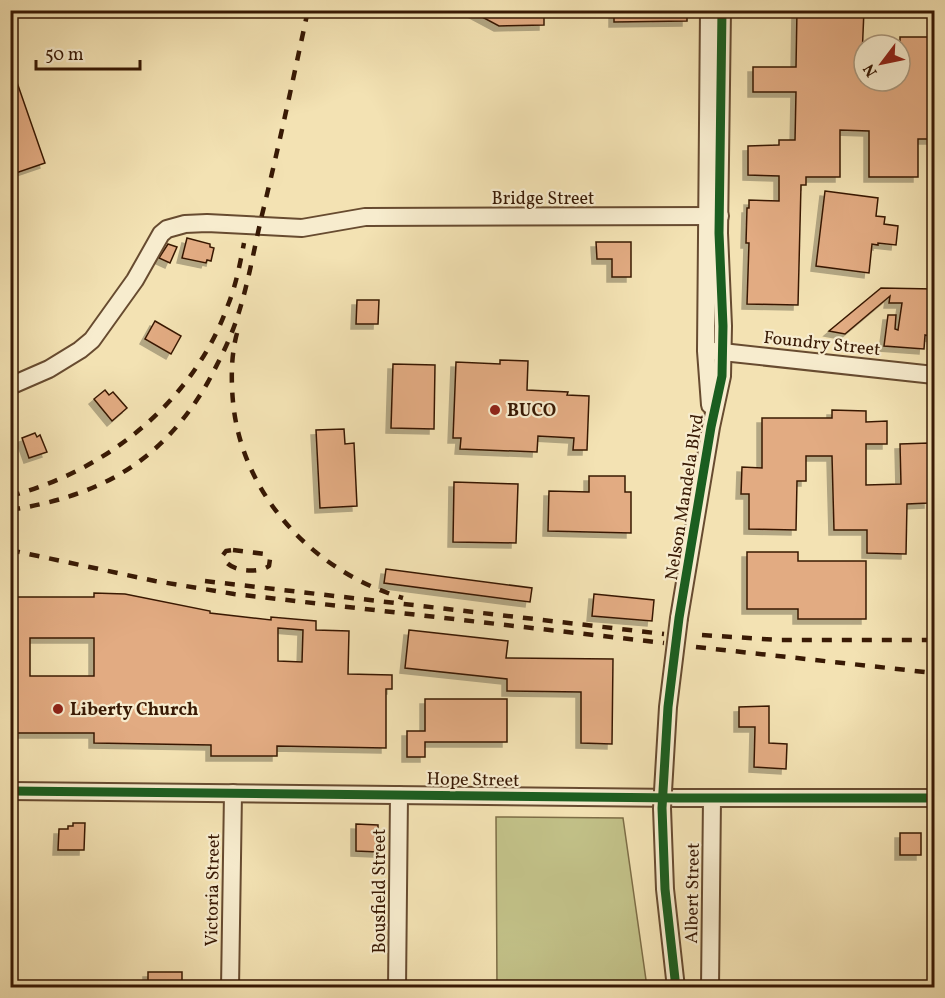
<svg xmlns="http://www.w3.org/2000/svg" width="945" height="998" font-family="Vollkorn,serif">
	<style>
		.green { fill: #c2c188; stroke: #7d6d46; stroke-width: 1.5 }
		.building { fill: #e2ab82; stroke: #381904; stroke-width: 1.5; fill-rule: evenodd; filter: url(#shadow) }
		.lines { fill: none; stroke-linecap: round; stroke-linejoin: round }
		.minor-casing { stroke: #674b30; stroke-width: 20 }
		.minor { stroke: #f7ecce; stroke-width: 16 }
		.rail { stroke: #381904; stroke-width: 4.5; stroke-dasharray: 10 10; stroke-linecap: butt }
		.minor-bridge-casing { stroke: #674b30; stroke-width: 20; stroke-linecap: butt }
		.minor-bridge { stroke: #f7ecce; stroke-width: 16 }
		.cycleway-casing { stroke: #f7ecce; stroke-width: 13 }
		.cycleway { stroke: #1b5e20; stroke-width: 9 }
		.poi-dot { fill: #8f2418; stroke: #f7ecce; stroke-width: 2 }
		.labels { text-anchor: middle; stroke-width: 4.5; stroke-linejoin: round; paint-order: stroke }
		.street-label { font-size: 18px; fill: #381904; stroke: #f7ecce }
		.poi-label { font-size: 18px; font-weight: bold; fill: #381904; stroke: #f7ecce; text-anchor: start }
	</style>
	<defs>
		<filter id="shadow"><feDropShadow dx="-5" dy="5" stdDeviation="0" flood-color="#0004"/></filter>
	</defs>
	<rect width="100%" height="100%" fill="#f3e2b3"/>
	<filter id="stains"><feTurbulence type="fractalNoise" baseFrequency=".00333" numOctaves="4"/><feColorMatrix values="0 0 0 0 .2 0 0 0 0 .09 0 0 0 0 .02 0 0 0 .5 -.17"/></filter>
	<radialGradient id="worn" r=".72"><stop offset=".6" stop-color="#630" stop-opacity="0"/><stop offset="1" stop-color="#630" stop-opacity=".3"/></radialGradient>
	<path class="green" d="M496,817L623,818L647,987H497Z"/>
	<g class="building">
		<path d="M469,10H544V25L499,26Z"/>
		<path d="M614,10H687V21L614,22Z"/>
		<path d="M797,10H864L861,81H900V37H934V139H918V177H869V131L840,130V177H806V185H801L798,305L747,304L749,243H746L747,208H749V200L779,201V176L748,175V146L779,145V140H795L796,92H753V67H796Z"/>
		<path d="M12,68L45,163L10,175V69Z"/>
		<path d="M825,191L878,198L876,216L885,217L884,224L898,226L896,245L878,243V245L872,244L869,273L816,266Z"/>
		<path d="M187,238L210,244V247L214,248L211,261L207,260L206,263L182,258Z"/>
		<path d="M596,242H631V277H612V259H597Z"/>
		<path d="M168,244L177,247L170,263L159,258Z"/>
		<path d="M881,288L934,289V337L925,335L924,349L884,346L888,315H896L895,329L898,330L902,303H889L890,296L845,334L829,331Z"/>
		<path d="M357,300H379L378,324H356Z"/>
		<path d="M155,321L181,336L171,354L145,339Z"/>
		<path d="M500,360L528,361L527,390L568,392L567,395L589,396L587,450H573L574,438L538,436L537,452L460,449L461,438H453L456,362L500,364Z"/>
		<path d="M393,364L435,365L434,429L391,428Z"/>
		<path d="M105,390L109,395L113,392L127,408L112,421L94,399Z"/>
		<path d="M832,410L866,411V422L887,421V444H866V485L901,484L900,444L929,443V503L907,504L906,554L867,553V530H834L832,456H806V481H797L796,530L749,529V494H741L742,467L762,468V418H832Z"/>
		<path d="M344,429L345,444L354,443L357,506L320,508L316,430Z"/>
		<path d="M35,433L37,437L40,435L47,452L29,458L22,438Z"/>
		<path d="M589,476H625V492H631V533L548,531L549,491L589,492Z"/>
		<path d="M454,482L518,484L516,543L453,542Z"/>
		<path d="M747,552H798V561H866V619H798V609H747Z"/>
		<path d="M386,569L532,588L530,602L384,583Z"/>
		<path d="M94,593L125,594L210,611V613L271,620V617L316,621V630L349,631L348,674L392,675V689H386V748L277,746V756H211V745L94,743V733H10V597H94ZM278,628L303,630L302,662L278,661ZM30,638H94V676H30Z"/>
		<path d="M594,594L654,600L652,621L592,616Z"/>
		<path d="M409,630L508,641L506,658L613,659L612,744L581,743V692L507,691V679L405,668Z"/>
		<path d="M425,699H507V742H425V757H407V731H425Z"/>
		<path d="M769,706V743L787,744L786,769L754,767L755,727H739V707Z"/>
		<path d="M73,823H85L84,850H58L59,829H68V826H73Z"/>
		<path d="M356,824L378,825V852L356,851Z"/>
		<rect x="900" y="833" width="21" height="22"/>
		<rect x="148" y="972" width="34" height="15"/>
	</g>
	<g class="lines">
		<defs>
			<g id="minor">
				<path d="M709,10L706,351L710,405"/>
				<path d="M713,351L934,375"/>
				<path d="M10,386L49,369L80,350L92,340L135,280L161,234L167,229L185,224L207,223L302,228L365,217L720,216"/>
				<path d="M679,618L711,427L722,376L723,326L719,233L722,10"/>
				<path d="M10,791L678,798H934"/>
				<path d="M662,808L665,889L676,988"/>
				<path d="M230,988L233,793"/>
				<path d="M397,988L399,795"/>
				<path d="M710,988L712,798"/>
			</g>
		</defs>
		<use href="#minor" class="minor-casing"/>
		<use href="#minor" class="minor"/>
		<g class="rail">
			<path d="M237,333C231,355 231,379 233,402C242,496 314,572 403,598"/>
			<path d="M10,496C107,471 194,401 228,305C236,285 240,264 244,243"/>
			<path d="M10,510C100,496 162,462 208,382C218,363 228,344 235,324C247,290 253,254 261,219C278,150 293,80 308,10"/>
			<path d="M10,550L155,581L234,594L664,643"/>
			<path d="M233,550L265,554L270,559L269,566C258,574 225,572 223,555L226,551Z"/>
			<path d="M205,581L664,634"/>
			<path d="M702,635L779,640H934"/>
			<path d="M696,647L934,673"/>
		</g>
		<defs>
			<path id="minor-bridge" d="M662,808L668,707L679,618"/>
		</defs>
		<use href="#minor-bridge" class="minor-bridge-casing"/>
		<use href="#minor-bridge" class="minor-bridge"/>
		<defs>
			<g id="cycleway">
				<path d="M10,791L678,798H934"/>
				<path d="M676,988L665,889L662,808L668,707L679,618L711,427L722,376L723,326L719,233L722,10"/>
			</g>
		</defs>
		<use href="#cycleway" class="cycleway-casing"/>
		<use href="#cycleway" class="cycleway"/>
	</g>
	<g class="poi-dot">
		<circle cx="495" cy="410" r="6"/>
		<circle cx="58" cy="709" r="6"/>
	</g>
	<g class="labels">
		<g class="street-label">
			<text x="543" y="204">Bridge Street</text>
			<text transform="translate(822 343) rotate(6)" y="6">Foundry Street</text>
			<text transform="translate(684 497) rotate(-81)" y="6">Nelson Mandela Blvd</text>
			<text transform="translate(473 779) rotate(1)" y="6">Hope Street</text>
			<text transform="translate(212 890) rotate(-89)" y="6">Victoria Street</text>
			<text transform="translate(379 891) rotate(-90)" y="6">Bousfield Street</text>
			<text transform="translate(692 893) rotate(-89)" y="6">Albert Street</text>
		</g>
		<g class="poi-label">
			<text x="507" y="416">BUCO</text>
			<text x="70" y="715">Liberty Church</text>
		</g>
	</g>
	<rect width="945" height="998" fill="none" stroke="#f3e2b3" stroke-width="36"/>
	<rect x="12" y="12" width="921" height="974" fill="none" stroke="#381904" stroke-width="3"/>
	<rect x="18" y="18" width="909" height="962" fill="none" stroke="#381904" stroke-width="1.5"/>
	<g transform="translate(882 63) rotate(238)"><circle r="28" fill="#f7ecce" stroke="#ab987d" stroke-width="1.5"/>
	<path d="M0-4.5L10 22L0 15L-10 22Z" fill="#8f2418"/>
	<text y="-9" font-size="16" font-weight="bold" text-anchor="middle" fill="#381904">N</text>
	</g>
	<path d="M36 60v9h104v-9" fill="none" stroke="#381904" stroke-width="3"/>
	<text x="45" y="60" font-size="18" fill="#381904" stroke="#f7ecce" stroke-width="4.5" paint-order="stroke">50 m</text>
	<rect width="100%" height="100%" filter="url(#stains)"/>
	<rect width="100%" height="100%" fill="url(#worn)"/>
</svg>
